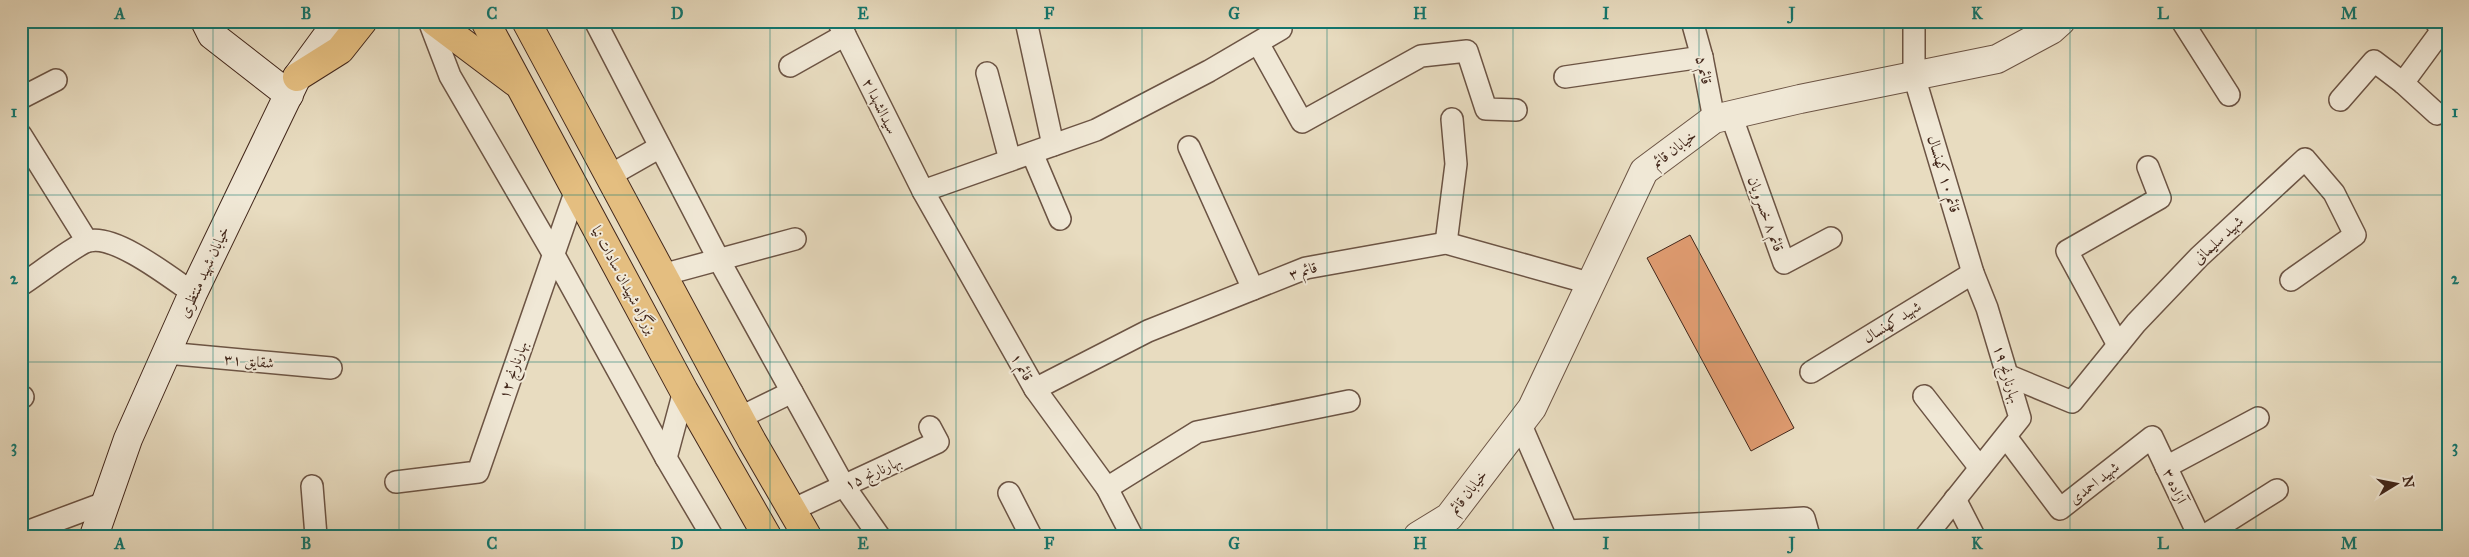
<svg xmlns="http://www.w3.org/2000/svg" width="2469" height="557" font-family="'IM FELL Great Primer',Amiri,serif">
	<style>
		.building { fill: #df9b70; stroke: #42271b }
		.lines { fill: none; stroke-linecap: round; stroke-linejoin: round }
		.minor-casing { stroke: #6c5444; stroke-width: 24 }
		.tertiary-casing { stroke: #6c5444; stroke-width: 30 }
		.secondary-casing { stroke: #42271b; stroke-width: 30 }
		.trunk-casing { stroke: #42271b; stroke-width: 30 }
		.minor { stroke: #f0e8d6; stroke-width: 21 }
		.tertiary { stroke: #f0e8d6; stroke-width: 28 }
		.secondary { stroke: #f0e8d6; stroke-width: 28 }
		.trunk { stroke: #e4be80; stroke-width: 28 }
		.grid { fill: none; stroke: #0f766e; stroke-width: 1; stroke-opacity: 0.55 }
		.labels { text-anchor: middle; stroke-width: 4; stroke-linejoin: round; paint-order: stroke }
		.street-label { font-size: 15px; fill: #42271b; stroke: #f0e8d6 }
		.neatline { fill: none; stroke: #0f766e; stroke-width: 2 }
		.grid-label { font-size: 16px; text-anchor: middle; font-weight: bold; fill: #0f766e }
	</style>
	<rect width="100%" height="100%" fill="#e8dcc0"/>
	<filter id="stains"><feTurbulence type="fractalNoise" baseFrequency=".004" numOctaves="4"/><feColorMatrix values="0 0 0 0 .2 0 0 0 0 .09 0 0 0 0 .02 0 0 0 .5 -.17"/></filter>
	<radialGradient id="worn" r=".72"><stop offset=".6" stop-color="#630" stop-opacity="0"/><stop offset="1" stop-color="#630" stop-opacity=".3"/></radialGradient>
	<path class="building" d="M1690,235L1794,428L1751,451L1647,258Z"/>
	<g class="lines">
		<defs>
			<g id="minor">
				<path d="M429,21L450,76L554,255L666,458L712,536"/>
				<path d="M595,21L719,260L792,392L844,486L879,536"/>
				<path d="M838,21L923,191L1035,389L1107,488L1132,536"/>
				<path d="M1026,21L1053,145"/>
				<path d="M1692,21L1702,57L1714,119"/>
				<path d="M1914,21V76L1973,273L1987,308L2020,418L1926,536"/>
				<path d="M2182,21L2229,95"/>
				<path d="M1258,43L1302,122L1421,56L1467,51L1486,109L1516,110"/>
				<path d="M790,66L845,35"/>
				<path d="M987,73L1010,160"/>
				<path d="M1565,77L1702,57"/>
				<path d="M2403,83L2442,30L2435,21"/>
				<path d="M21,98L56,80"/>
				<path d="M2340,100L2374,61L2403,83L2437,114"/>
				<path d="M1731,115L1784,263L1831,238"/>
				<path d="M21,135L87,241"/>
				<path d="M1189,147L1253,289"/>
				<path d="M1032,153L1060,219"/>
				<path d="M609,176L660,147"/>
				<path d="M923,191L1096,130L1209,71L1281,29L1278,21"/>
				<path d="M1446,243L1456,164L1452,119"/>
				<path d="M662,275L795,239"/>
				<path d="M21,285C34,277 78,243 89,241C115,234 171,278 193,293"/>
				<path d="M2118,345L2067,251L2160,198L2148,167"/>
				<path d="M166,353L331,368"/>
				<path d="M1811,372L1973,273"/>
				<path d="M2007,375L2072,402L2136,323L2199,257L2305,159L2334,193L2355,235L2291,280"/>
				<path d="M1035,389L1148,331L1306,268L1446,243L1589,283"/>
				<path d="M1924,396L1980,468"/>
				<path d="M21,398L23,397"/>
				<path d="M739,418L792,392"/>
				<path d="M1520,423L1569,536"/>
				<path d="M2006,437L2060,509L2152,437L2199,536"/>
				<path d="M666,458L684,391"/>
				<path d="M2166,467L2258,418"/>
				<path d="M396,482L478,472L576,190"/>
				<path d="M312,486L316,536"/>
				<path d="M1107,488L1197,432L1349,401"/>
				<path d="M1009,493L1031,536"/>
				<path d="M1955,499L1974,536"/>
				<path d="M792,510L938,442L930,427"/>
				<path d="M1568,531L1804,518L1809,536"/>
				<path d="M21,534L104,503"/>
				<path d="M2204,536L2277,490"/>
			</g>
			<path id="tertiary" d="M1418,536L1449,517L1532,408L1644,171L1714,119L1800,99L1997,59L2051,30L2061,21"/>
			<g id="secondary">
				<path d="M205,21L212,35L289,95"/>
				<path d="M94,536L128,439L193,293L297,77L338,21"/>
			</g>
			<g id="trunk">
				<path d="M434,21L515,82"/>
				<path d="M485,21L684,391L767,536"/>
				<path d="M526,21L752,441L807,536"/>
				<path d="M297,77L340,50L363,21"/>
			</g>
		</defs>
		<use href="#minor" class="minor-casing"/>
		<use href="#tertiary" class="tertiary-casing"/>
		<use href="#secondary" class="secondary-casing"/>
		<use href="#trunk" class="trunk-casing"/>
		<use href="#minor" class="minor"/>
		<use href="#tertiary" class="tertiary"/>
		<use href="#secondary" class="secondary"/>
		<use href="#trunk" class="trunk"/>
	</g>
	<path class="grid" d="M213,21V536M399,21V536M585,21V536M770,21V536M956,21V536M1142,21V536M1327,21V536M1513,21V536M1699,21V536M1884,21V536M2070,21V536M2256,21V536M21,195H2448M21,362H2448"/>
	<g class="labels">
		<g class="street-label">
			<text transform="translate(1704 70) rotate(78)" y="5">قائم ۵</text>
			<text transform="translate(880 106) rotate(64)" y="5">سیدالشهدا ۲</text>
			<text transform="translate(1674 149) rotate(-37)" y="5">خیابان قائم</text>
			<text transform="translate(1944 174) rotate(73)" y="5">قائم ۱۰ کهنسال</text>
			<text transform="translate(1766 214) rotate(70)" y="5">قائم ۸ خسرویان</text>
			<text transform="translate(2218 240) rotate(-43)" y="5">شهید سلیمانی</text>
			<text transform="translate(1303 271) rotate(-17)" y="5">قائم ۳</text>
			<text transform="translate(204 272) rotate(-65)" y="5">خیابان شهید منتظری</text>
			<text transform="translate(624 280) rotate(62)" y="5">بزرگراه شهیدان سادات نیا</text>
			<text transform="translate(1892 322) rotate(-32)" y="5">شهید کهنسال</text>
			<text transform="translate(249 361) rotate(5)" y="5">شقایق ۳۱</text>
			<text transform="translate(1022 367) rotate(60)" y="5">قائم ۱</text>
			<text transform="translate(513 370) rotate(-71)" y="5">بهارنارنج ۱۲</text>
			<text transform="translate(2007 374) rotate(73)" y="5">بهارنارنج ۱۹</text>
			<text transform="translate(873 473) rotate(-25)" y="5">بهارنارنج ۱۵</text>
			<text transform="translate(2094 483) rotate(-38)" y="5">شهید احمدی</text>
			<text transform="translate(2175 486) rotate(65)" y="5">آزاده ۳</text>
			<text transform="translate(1468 492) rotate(-52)" y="5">خیابان قائم</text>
		</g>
	</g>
	<rect width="2469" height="557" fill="none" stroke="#e8dcc0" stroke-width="55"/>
	<g transform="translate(2396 484) rotate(80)" stroke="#f0e8d6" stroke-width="4" paint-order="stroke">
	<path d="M0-4L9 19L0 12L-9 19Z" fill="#42271b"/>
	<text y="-8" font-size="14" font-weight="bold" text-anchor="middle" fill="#42271b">N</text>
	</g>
	<rect x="28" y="28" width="2414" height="502" class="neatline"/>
	<g class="grid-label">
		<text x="120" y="19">A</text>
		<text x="306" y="19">B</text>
		<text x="492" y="19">C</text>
		<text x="677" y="19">D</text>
		<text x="863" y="19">E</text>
		<text x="1049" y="19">F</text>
		<text x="1234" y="19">G</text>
		<text x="1420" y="19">H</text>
		<text x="1606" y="19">I</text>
		<text x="1792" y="19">J</text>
		<text x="1977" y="19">K</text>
		<text x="2163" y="19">L</text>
		<text x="2349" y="19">M</text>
		<text x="14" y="117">1</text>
		<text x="2455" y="117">1</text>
		<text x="14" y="284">2</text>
		<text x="2455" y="284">2</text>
		<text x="14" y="452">3</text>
		<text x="2455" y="452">3</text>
		<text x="120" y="549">A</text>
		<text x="306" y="549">B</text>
		<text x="492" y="549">C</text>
		<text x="677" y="549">D</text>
		<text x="863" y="549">E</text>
		<text x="1049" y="549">F</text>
		<text x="1234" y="549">G</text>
		<text x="1420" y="549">H</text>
		<text x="1606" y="549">I</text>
		<text x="1792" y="549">J</text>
		<text x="1977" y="549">K</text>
		<text x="2163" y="549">L</text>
		<text x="2349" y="549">M</text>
	</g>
	<rect width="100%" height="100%" filter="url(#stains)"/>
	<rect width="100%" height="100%" fill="url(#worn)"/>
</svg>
